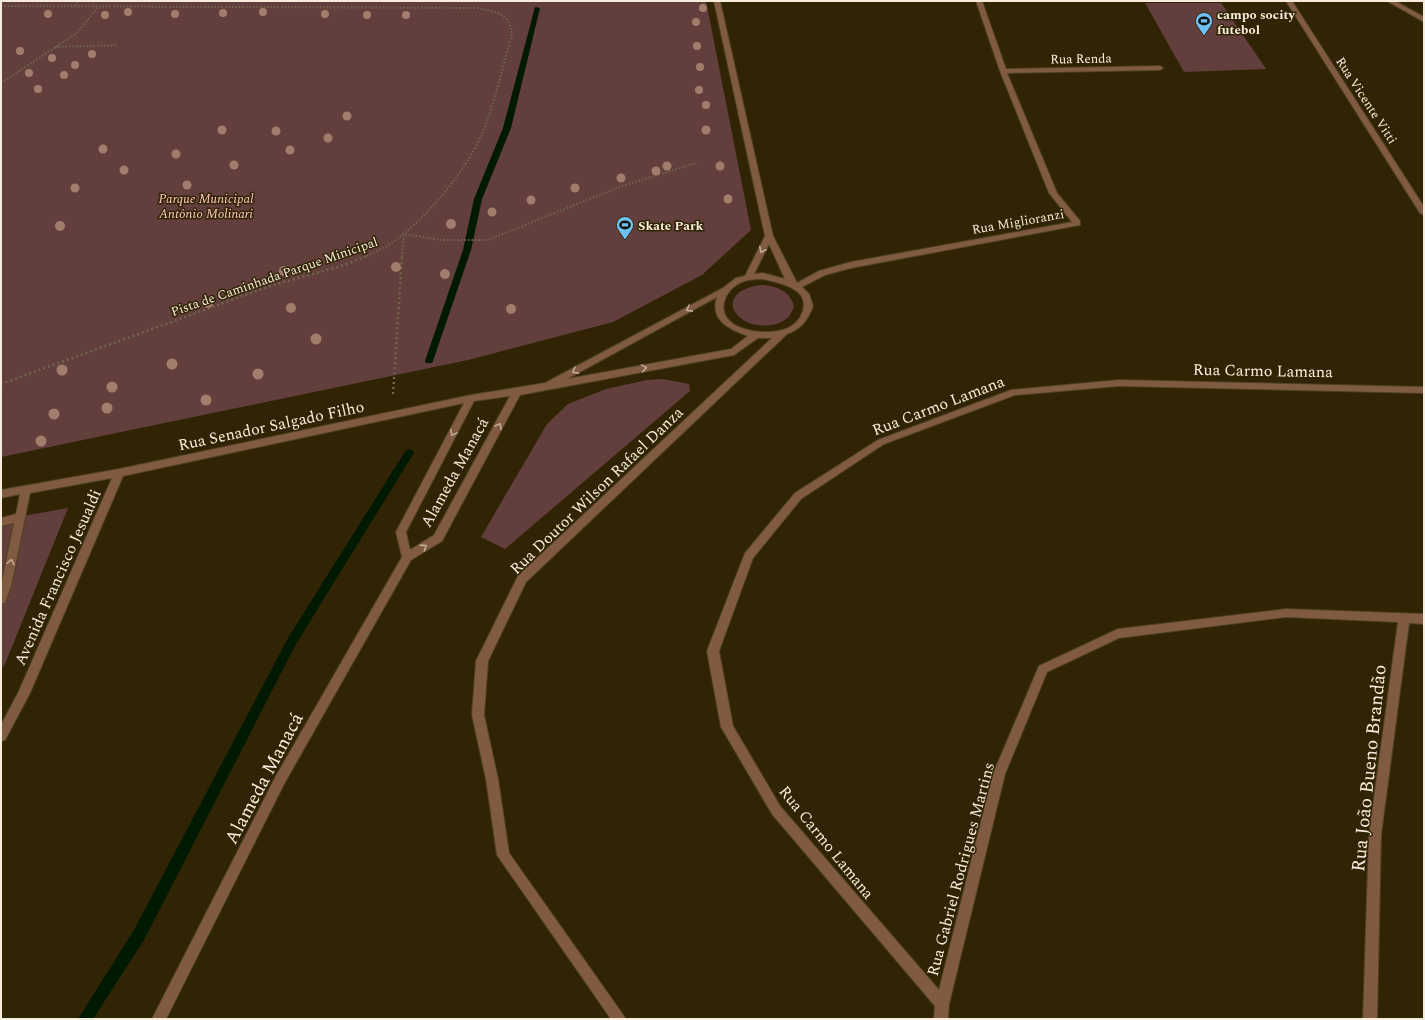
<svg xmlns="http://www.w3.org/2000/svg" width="1425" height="1020" font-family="Spectral,serif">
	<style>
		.green { fill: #623f3d }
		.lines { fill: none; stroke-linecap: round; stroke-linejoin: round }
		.stream { fill: #001901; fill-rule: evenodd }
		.lane-casing { stroke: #4d4023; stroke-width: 2 }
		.street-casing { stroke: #4d4023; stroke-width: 2 }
		.path-far1 { stroke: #71654b; stroke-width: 2; stroke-dasharray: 1.5 2; stroke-linecap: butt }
		.path { stroke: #71654b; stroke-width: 2.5; stroke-dasharray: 2 3; stroke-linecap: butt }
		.lane { fill: #805a41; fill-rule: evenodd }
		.street { fill: #805a41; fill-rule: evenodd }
		.tree { fill: #a27d6c }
		.oneway { stroke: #c1ab96 }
		.labels { text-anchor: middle; stroke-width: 3; stroke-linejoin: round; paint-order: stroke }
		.far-poi-label { font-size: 13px; font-weight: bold; fill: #f6eddc; stroke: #312405; text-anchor: start }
		.far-street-label { font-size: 13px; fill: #f6eddc; stroke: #312405 }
		.far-park-label { font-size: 13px; font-style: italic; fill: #ffc6c1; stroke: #312405 }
		.street-label { font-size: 16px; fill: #f6eddc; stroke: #312405 }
		.near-street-label { font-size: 19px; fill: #f6eddc; stroke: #312405 }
	</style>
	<rect width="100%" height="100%" fill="#312405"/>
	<g class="green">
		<path d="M1,1H706L751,230L702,275L613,322L468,360L1,457Z"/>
		<path d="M1145,3H1221L1266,69L1184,72Z"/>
		<path d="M761,285C776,286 789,290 794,306C791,316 786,321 776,324C736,334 710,292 761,285Z"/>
		<path d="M663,379L689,384L690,391L505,549L481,537L547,424L568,404L606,389L647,380Z"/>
		<path d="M68,508L5,664L1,669V520Z"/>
	</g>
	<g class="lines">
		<g class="stream">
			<path d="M535,7L540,8L511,128L482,199L471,250L433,361L432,363H426L425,361L463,250L474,199L503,128Z"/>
			<path d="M409,449L412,450L414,453L412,456L296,644L144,940L93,1019H78L134,930L288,638L406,450Z"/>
		</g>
		<defs>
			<path id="lane" d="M1387,1H1395L1424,17V22Z"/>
			<g id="street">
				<path d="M714,1H720L773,236L797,283L819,271L851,262L1072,222L1049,193L1000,71L976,1H982L1006,69L1160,66L1163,68L1160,70L1007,73L1057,193L1080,221V225L851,268L825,275L802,287L809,294L813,306C808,320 801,329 787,334L526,582L488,661L484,715L498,779L509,853L626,1019H611L497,855L486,779L472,715L476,661L518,576L772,338H758L734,355L520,395L442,541L411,560L284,784L166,1019H152L276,776L402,557L396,532L464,403L123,476L30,693L5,740L1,741V725L19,691L112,478L30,493L11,587L5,603L1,604V586L14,523L1,526V518L16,514L20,494L1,498V490L119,469L471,395L545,383L723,288L736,278L745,276L765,236ZM769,244L785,279L763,273L754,274ZM763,279C780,283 812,289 802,313C800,319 794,325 788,328C768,337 714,332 725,299C728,291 735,285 742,282C748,279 756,279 763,279ZM717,297C709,321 731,330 748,336L731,349L567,379ZM510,396L434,535L410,550L406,532L474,401Z"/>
				<path d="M1286,1H1292L1424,207V215L1420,213Z"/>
				<path d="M1119,380L1424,387V393L1119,386L1015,395L884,444L801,499L753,558L719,651L733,726L780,806L939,990L993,774L1039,666L1118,629L1286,609L1424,614V624L1409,623L1381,835L1377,1019H1363L1369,835L1398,622L1286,617L1119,638L1047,672L1005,774L949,1004L948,1019H934L935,1006L772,814L721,727L707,651L745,553L795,493L878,440L1011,390Z"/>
			</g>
		</defs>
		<use href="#lane" class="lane-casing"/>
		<use href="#street" class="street-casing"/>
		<g class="path-far1">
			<path d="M1,6L477,8C496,12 509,12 512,34C502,68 495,104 481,136C466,171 423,223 391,243C383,249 373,253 364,257"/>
			<path d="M75,6L78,1"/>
			<path d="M55,47L118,45"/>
			<path d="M1,83L77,33L99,6"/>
			<path d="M402,257L404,234L440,240H488L622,186L696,163"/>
		</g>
		<g class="path">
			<path d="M1,384L270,286L341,266L367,256"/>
			<path d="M393,394L402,256"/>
		</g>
		<use href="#lane" class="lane"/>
		<use href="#street" class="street"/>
	</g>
	<g class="tree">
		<circle cx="703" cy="8" r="4"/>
		<circle cx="128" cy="12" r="4"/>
		<circle cx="263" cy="12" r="4"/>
		<circle cx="223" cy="13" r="4"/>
		<circle cx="48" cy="14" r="4"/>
		<circle cx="175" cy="14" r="4"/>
		<circle cx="325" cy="14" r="4"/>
		<circle cx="105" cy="15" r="4"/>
		<circle cx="367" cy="15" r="4"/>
		<circle cx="406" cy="15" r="4"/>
		<circle cx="696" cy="22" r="4"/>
		<circle cx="697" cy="46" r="4"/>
		<circle cx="20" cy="51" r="4"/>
		<circle cx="92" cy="54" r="4"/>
		<circle cx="52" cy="58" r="4"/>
		<circle cx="75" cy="65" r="4"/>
		<circle cx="700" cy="67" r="4"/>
		<circle cx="29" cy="73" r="4"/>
		<circle cx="64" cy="75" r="4"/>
		<circle cx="38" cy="89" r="4"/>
		<circle cx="699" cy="90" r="4"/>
		<circle cx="706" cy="105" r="4"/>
		<circle cx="347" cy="116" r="4.5"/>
		<circle cx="222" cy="130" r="4.5"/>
		<circle cx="706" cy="130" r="4.5"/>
		<circle cx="276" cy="131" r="4.5"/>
		<circle cx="328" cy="138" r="4.5"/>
		<circle cx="103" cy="149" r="4.5"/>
		<circle cx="290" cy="150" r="4.5"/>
		<circle cx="176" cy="154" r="4.5"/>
		<circle cx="234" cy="165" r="4.5"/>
		<circle cx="667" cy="166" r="4.5"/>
		<circle cx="720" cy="166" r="4.5"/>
		<circle cx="124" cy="170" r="4.5"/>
		<circle cx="656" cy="171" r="4.5"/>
		<circle cx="621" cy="178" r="4.5"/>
		<circle cx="187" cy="185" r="4.5"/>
		<circle cx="75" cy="188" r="4.5"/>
		<circle cx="575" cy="188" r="4.5"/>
		<circle cx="728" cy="199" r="4.5"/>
		<circle cx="531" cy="200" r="4.5"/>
		<circle cx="492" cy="212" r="4.5"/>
		<circle cx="451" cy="224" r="5"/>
		<circle cx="60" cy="226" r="5"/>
		<circle cx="396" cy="267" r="5"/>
		<circle cx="284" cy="271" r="5"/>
		<circle cx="445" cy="274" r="5"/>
		<circle cx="245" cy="288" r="5"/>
		<circle cx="208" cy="303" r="5"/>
		<circle cx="291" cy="308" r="5"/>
		<circle cx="511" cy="309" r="5"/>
		<circle cx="316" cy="339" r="5.5"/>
		<circle cx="172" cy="364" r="5.5"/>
		<circle cx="62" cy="370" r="5.5"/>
		<circle cx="258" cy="374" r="5.5"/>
		<circle cx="112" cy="387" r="5.5"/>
		<circle cx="206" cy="400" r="5.5"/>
		<circle cx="107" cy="408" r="5.5"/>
		<circle cx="54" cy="414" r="5.5"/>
		<circle cx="41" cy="441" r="5.5"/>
	</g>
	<defs><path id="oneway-chevron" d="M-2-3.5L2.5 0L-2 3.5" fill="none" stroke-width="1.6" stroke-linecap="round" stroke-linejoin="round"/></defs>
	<g class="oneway">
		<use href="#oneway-chevron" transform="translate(762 250) rotate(117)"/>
		<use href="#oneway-chevron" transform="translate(689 309) rotate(152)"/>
		<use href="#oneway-chevron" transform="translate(644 368) rotate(-10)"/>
		<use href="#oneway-chevron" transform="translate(575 371) rotate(152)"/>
		<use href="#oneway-chevron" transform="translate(499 426) rotate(-61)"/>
		<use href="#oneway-chevron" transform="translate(453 433) rotate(118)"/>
		<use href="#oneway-chevron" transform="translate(424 547) rotate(-33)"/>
		<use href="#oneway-chevron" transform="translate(11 562) rotate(-78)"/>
	</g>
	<defs>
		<symbol id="stadium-pin" viewBox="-11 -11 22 30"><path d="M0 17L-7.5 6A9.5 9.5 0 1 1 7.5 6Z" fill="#6ec2f3" stroke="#312405"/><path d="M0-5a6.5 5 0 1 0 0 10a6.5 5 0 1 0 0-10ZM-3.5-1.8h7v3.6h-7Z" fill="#111"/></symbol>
	</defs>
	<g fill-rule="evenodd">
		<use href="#stadium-pin" x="1194" y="11" width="20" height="27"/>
		<use href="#stadium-pin" x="615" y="215" width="20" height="27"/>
	</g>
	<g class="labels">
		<g class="far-poi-label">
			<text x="1217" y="19">campo socity<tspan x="1217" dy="15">futebol</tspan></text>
			<text x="638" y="230">Skate Park</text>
		</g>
		<g class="far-street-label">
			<text transform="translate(1081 58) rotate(-1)" y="5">Rua Renda</text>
			<text transform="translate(1367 100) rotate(57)" y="5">Rua Vicente Vitti</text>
			<text transform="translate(1018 221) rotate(-10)" y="5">Rua Miglioranzi</text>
			<text transform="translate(274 276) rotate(-19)" y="5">Pista de Caminhada Parque Minicipal</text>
		</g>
		<g class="far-park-label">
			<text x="206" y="203">Parque Municipal<tspan x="206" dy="15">Antônio Molinari</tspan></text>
		</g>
		<g class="street-label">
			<text transform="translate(1263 370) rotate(1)" y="6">Rua Carmo Lamana</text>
			<text transform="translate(938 405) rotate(-21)" y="6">Rua Carmo Lamana</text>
			<text transform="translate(271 425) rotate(-12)" y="6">Rua Senador Salgado Filho</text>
			<text transform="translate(454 472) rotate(-61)" y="6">Alameda Manacá</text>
			<text transform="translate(596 490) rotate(-44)" y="6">Rua Doutor Wilson Rafael Danza</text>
			<text transform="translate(57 577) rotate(-66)" y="6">Avenida Francisco Jesualdi</text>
			<text transform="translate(827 842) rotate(51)" y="6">Rua Carmo Lamana</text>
			<text transform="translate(960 869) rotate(-75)" y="6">Rua Gabriel Rodrigues Martins</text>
		</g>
		<g class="near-street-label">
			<text transform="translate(1368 768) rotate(-84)" y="7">Rua João Bueno Brandão</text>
			<text transform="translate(263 778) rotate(-62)" y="7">Alameda Manacá</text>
		</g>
	</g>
	<rect width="1425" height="1020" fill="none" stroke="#f6eddc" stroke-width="4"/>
</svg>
